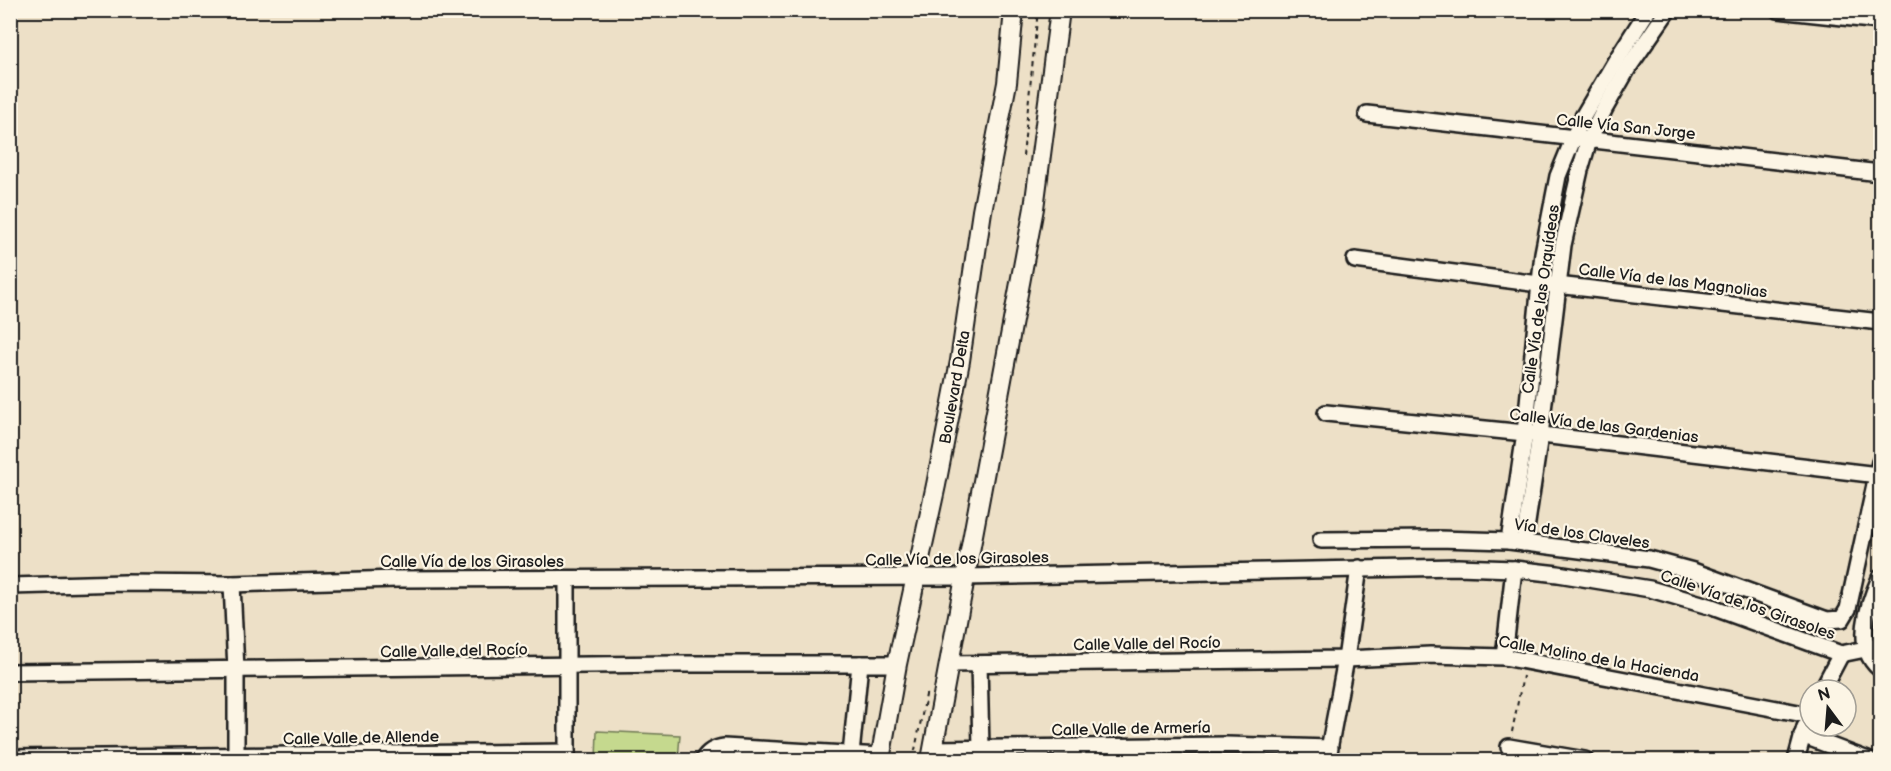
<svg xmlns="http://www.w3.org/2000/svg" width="1891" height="771" font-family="'Balsamiq Sans',sans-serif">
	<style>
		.green { fill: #c5d98e; stroke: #707a55; stroke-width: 1.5 }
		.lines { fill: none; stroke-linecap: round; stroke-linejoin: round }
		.minor-casing { stroke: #1c1c1c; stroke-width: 20 }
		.major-casing { stroke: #1c1c1c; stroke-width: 22 }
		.path { stroke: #1c1c1c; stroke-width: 2; stroke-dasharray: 4.5 4.5; stroke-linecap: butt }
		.minor { stroke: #fcf5e5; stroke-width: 15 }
		.major { stroke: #fcf5e5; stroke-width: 18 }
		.labels { text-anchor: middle; stroke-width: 4.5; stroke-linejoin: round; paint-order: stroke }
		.street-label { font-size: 16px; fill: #1c1c1c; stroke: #fcf5e5 }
	</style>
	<rect width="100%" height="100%" fill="#ede0c7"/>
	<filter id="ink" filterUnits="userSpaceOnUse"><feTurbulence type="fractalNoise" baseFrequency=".0167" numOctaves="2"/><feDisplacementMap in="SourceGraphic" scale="12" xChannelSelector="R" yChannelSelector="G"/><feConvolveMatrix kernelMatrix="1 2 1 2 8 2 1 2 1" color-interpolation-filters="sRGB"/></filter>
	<g filter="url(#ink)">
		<path class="green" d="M597,731L680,735L678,760H596Z"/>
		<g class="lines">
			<defs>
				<g id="minor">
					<path d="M1778,10L1880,21"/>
					<path d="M1367,114L1880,173"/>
					<path d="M1355,260L1539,284L1557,285L1880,322"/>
					<path d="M1326,413L1525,433L1878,475"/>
					<path d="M1321,540L1438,539L1509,541L1649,559L1693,571L1827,620L1842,619L1848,609L1880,462"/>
					<path d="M1509,541L1525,433L1543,253L1558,176L1581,120L1615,62L1648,10"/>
					<path d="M1524,543L1540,435L1563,245L1580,170L1589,140L1605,108L1628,68L1668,10"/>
					<path d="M1880,578C1868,605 1853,647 1880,669"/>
					<path d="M567,579V760"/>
					<path d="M232,584L236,670V760"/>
					<path d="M10,586L125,583L232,584L397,579L965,577L1458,567L1514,569L1558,574L1650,589L1712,607L1841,654L1880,646"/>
					<path d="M1504,657L1514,569"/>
					<path d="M948,664L1346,659L1430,655L1504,657L1809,715"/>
					<path d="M979,664L981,748"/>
					<path d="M10,672L676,664H897"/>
					<path d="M1822,690L1841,654"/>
					<path d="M1802,735L1868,760"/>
					<path d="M1509,747L1585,760"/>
					<path d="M933,749L1226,745L1330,748"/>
					<path d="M851,754L860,664"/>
					<path d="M10,758L567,752"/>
					<path d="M703,760C708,752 715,748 724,747L881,756"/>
					<path d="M1327,760L1346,659L1359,568"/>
					<path d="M1796,760L1805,727"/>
				</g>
				<g id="major">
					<path d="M880,760L897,664L936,485L960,361L982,211L1007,83L1014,10"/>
					<path d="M931,760L1034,208L1060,10"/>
				</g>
			</defs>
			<use href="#minor" class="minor-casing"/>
			<use href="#major" class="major-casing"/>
			<g class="path">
				<path d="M1023,156L1038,10"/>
				<path d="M1512,732L1523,676"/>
				<path d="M913,760L927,690"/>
			</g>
			<use href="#minor" class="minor"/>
			<use href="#major" class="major"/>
		</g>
	</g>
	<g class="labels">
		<g class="street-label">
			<text transform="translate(1626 126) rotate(6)" y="6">Calle Vía San Jorge</text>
			<text transform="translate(1673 280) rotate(7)" y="6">Calle Vía de las Magnolias</text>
			<text transform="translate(1540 299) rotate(-82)" y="6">Calle Vía de las Orquídeas</text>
			<text transform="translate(954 387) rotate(-80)" y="6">Boulevard Delta</text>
			<text transform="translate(1604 425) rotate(7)" y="6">Calle Vía de las Gardenias</text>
			<text transform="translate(1582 533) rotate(8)" y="6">Vía de los Claveles</text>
			<text transform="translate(957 558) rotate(-1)" y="6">Calle Vía de los Girasoles</text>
			<text x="472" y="567">Calle Vía de los Girasoles</text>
			<text transform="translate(1748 604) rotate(19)" y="6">Calle Vía de los Girasoles</text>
			<text transform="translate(1147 643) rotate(-1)" y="6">Calle Valle del Rocío</text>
			<text transform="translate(454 650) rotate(-1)" y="6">Calle Valle del Rocío</text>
			<text transform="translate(1599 658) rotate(10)" y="6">Calle Molino de la Hacienda</text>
			<text transform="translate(1131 728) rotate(-1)" y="6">Calle Valle de Armería</text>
			<text transform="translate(361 737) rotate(-1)" y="6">Calle Valle de Allende</text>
		</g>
	</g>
	<rect width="1891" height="771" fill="none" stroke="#fcf5e5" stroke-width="36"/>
	<rect x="18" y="18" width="1855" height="735" fill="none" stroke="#1c1c1c" stroke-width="2" filter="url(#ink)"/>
	<g transform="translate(1828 708) rotate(344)"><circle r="28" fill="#fcf5e5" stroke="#a29e95" stroke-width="1.5"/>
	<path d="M0-4.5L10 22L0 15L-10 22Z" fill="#1c1c1c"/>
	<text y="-9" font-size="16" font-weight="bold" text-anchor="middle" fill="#1c1c1c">N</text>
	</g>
</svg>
